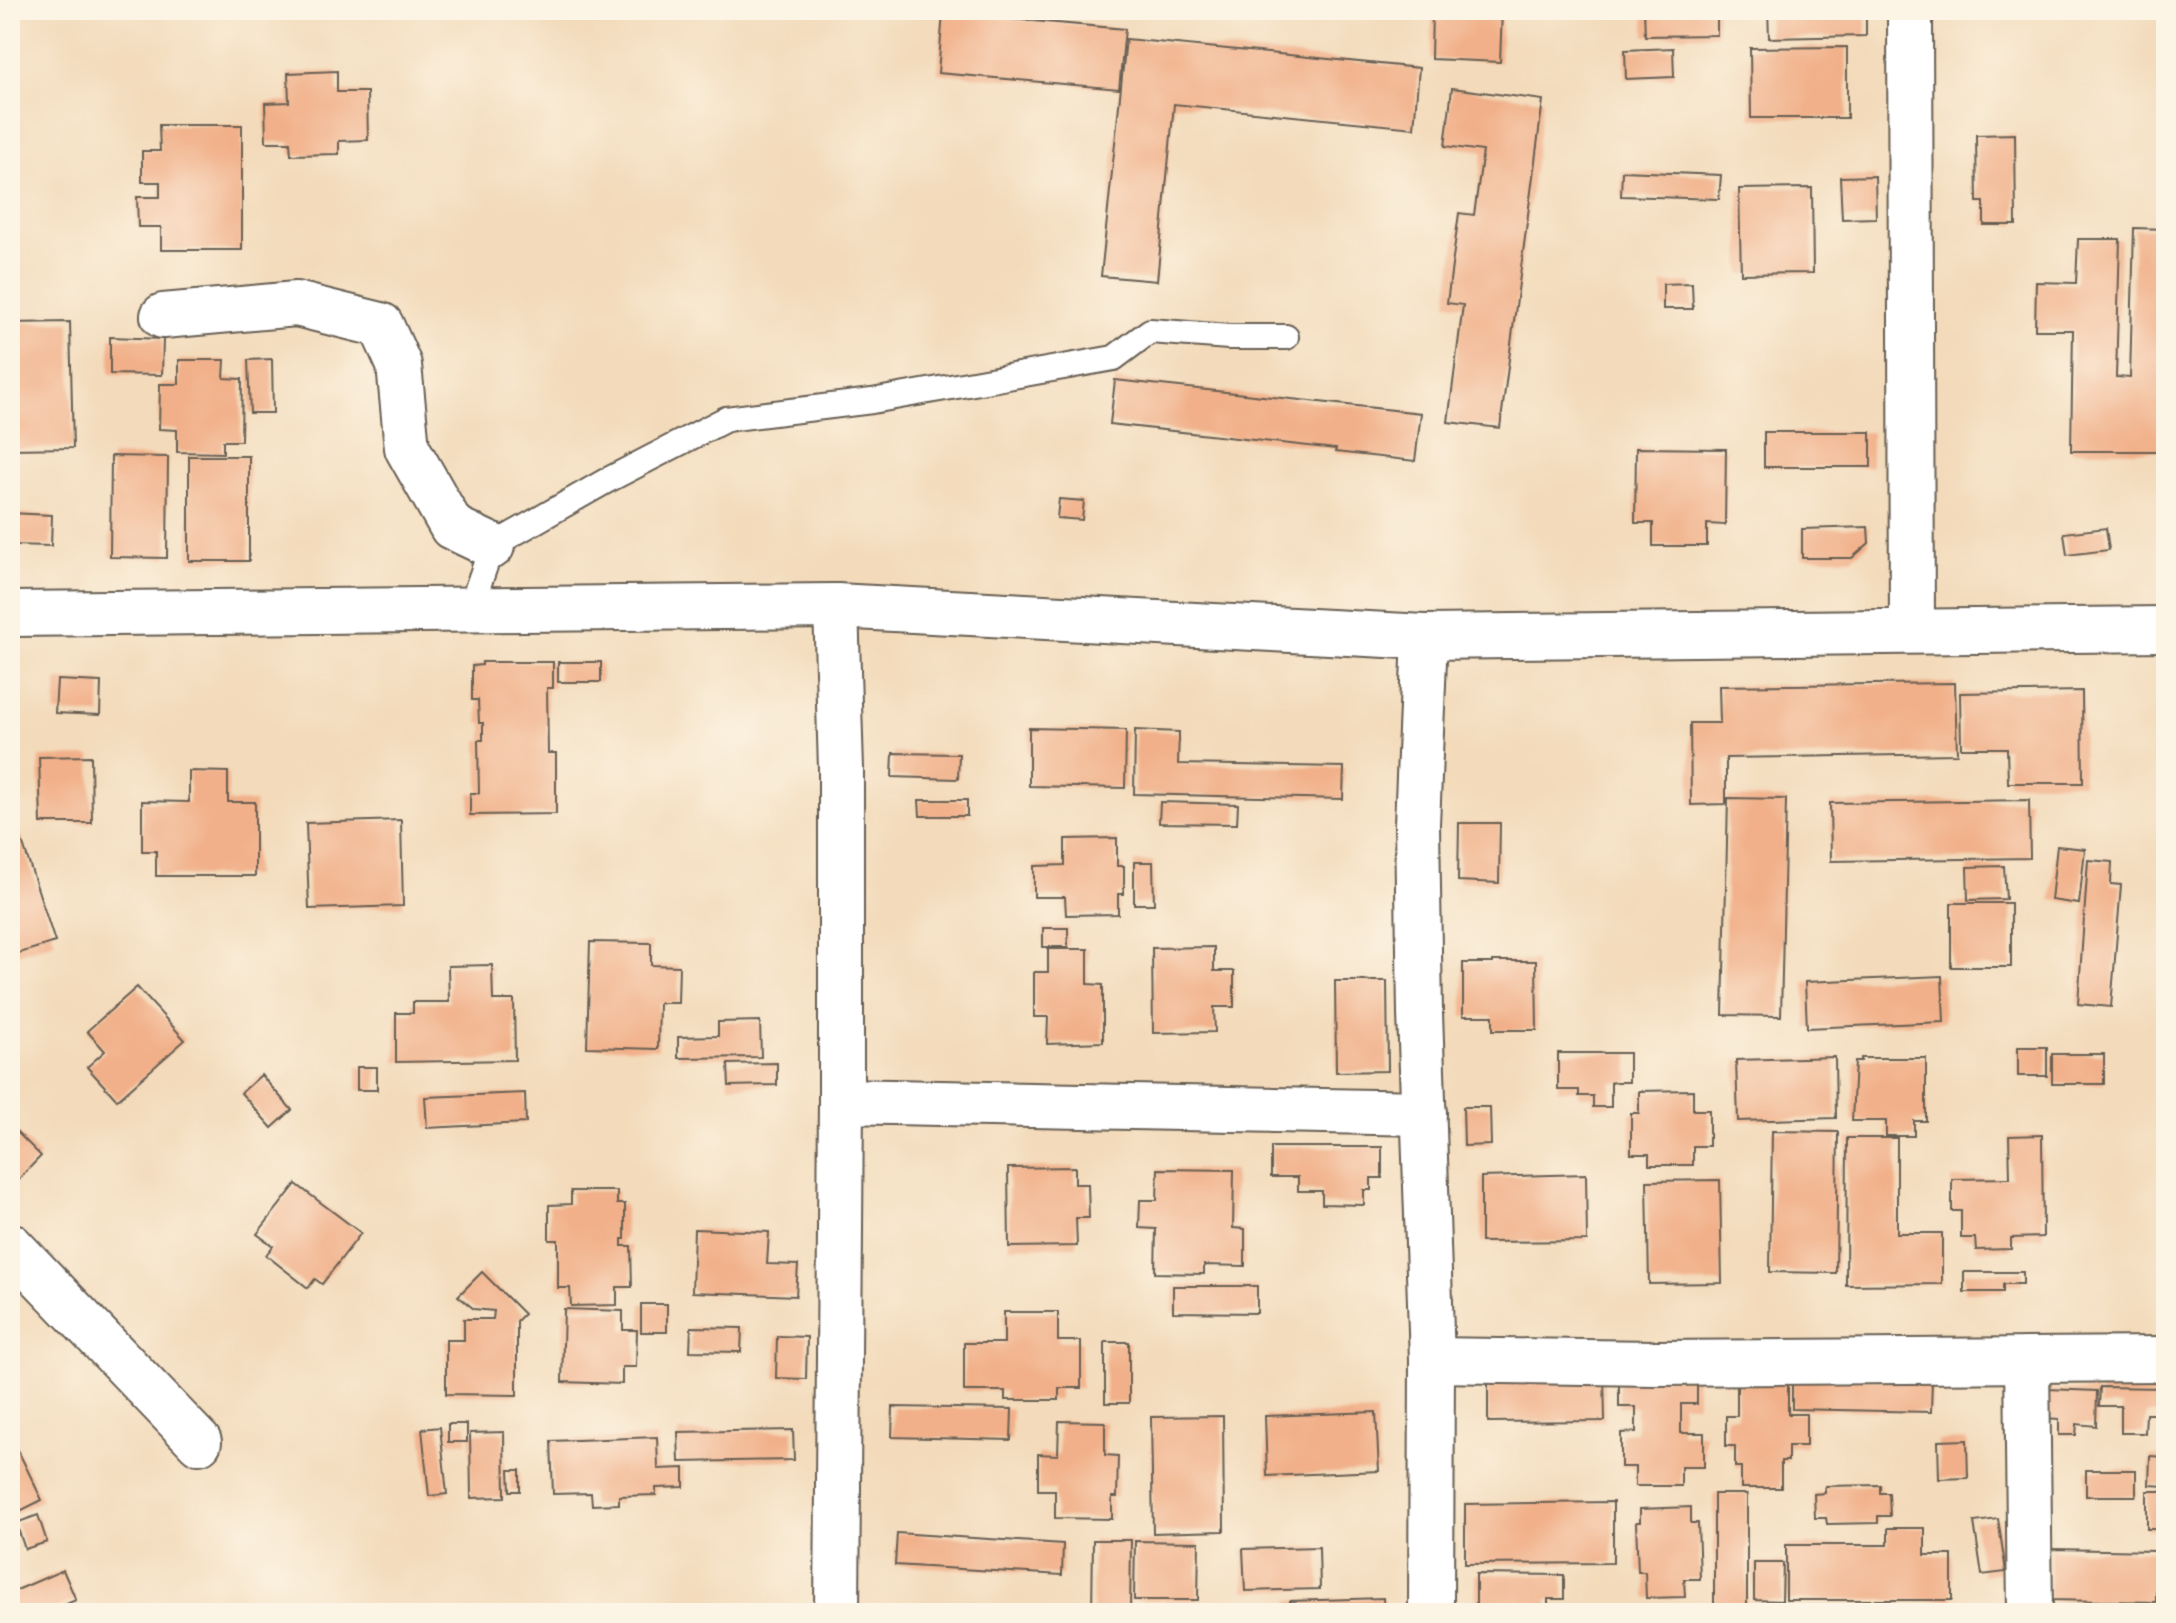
<svg xmlns="http://www.w3.org/2000/svg" width="2176" height="1623" font-family="'Shantell Sans',sans-serif">
	<style>
		.building { fill: #f1b089 }
		.lines { fill: none; stroke-linecap: round; stroke-linejoin: round }
		.service-casing { stroke: #675e53; stroke-width: 28 }
		.minor-casing { stroke: #675e53; stroke-width: 48 }
		.service { stroke: #fff; stroke-width: 24 }
		.minor { stroke: #fff; stroke-width: 44 }
	</style>
	<rect width="100%" height="100%" fill="#fcf5e5"/>
	<filter id="ink" filterUnits="userSpaceOnUse"><feTurbulence type="fractalNoise" baseFrequency=".0125" numOctaves="2"/><feDisplacementMap in="SourceGraphic" scale="16" xChannelSelector="R" yChannelSelector="G"/><feConvolveMatrix kernelMatrix="1 2 1 2 8 2 1 2 1" color-interpolation-filters="sRGB"/></filter>
	<filter id="wash" filterUnits="userSpaceOnUse"><feTurbulence type="fractalNoise" baseFrequency=".006" numOctaves="4" result="noise"/><feDisplacementMap in="SourceGraphic" scale="32" xChannelSelector="R" yChannelSelector="G"/><feGaussianBlur stdDeviation="1.8" result="paint"/><feColorMatrix in="noise" values="0 0 0 0 0 0 0 0 0 0 0 0 0 0 0 0 0 1.4 0 .05"/><feComposite in="paint" operator="in"/></filter>
	<g filter="url(#wash)">
		<rect width="100%" height="100%" fill="#f3daba"/>
		<g id="blocks">
			<g class="building">
				<path d="M1432,10H1502L1500,62L1431,59Z"/>
				<path d="M1644,10H1717V35L1645,36Z"/>
				<path d="M1768,10H1866V36L1769,38Z"/>
				<path d="M943,13L1125,29L1119,89L938,73Z"/>
				<path d="M1126,39L1419,68L1414,128L1174,104L1157,281L1101,276Z"/>
				<path d="M1847,47V118H1751L1750,48Z"/>
				<path d="M1673,48L1674,77L1626,79L1625,50Z"/>
				<path d="M337,71V92H367L368,140L339,141V154L291,155L290,142H266L265,103L289,102L288,73Z"/>
				<path d="M1452,88L1543,100L1500,428L1448,422L1463,305L1447,303L1459,213L1474,215L1483,151L1445,146Z"/>
				<path d="M159,125H242V250H161V227H138L137,197H160V182H142V151H160Z"/>
				<path d="M2015,134L2016,225H1984V202H1977L1976,135Z"/>
				<path d="M1622,171L1721,175L1719,199L1621,196Z"/>
				<path d="M1875,176L1876,218L1842,219L1840,177Z"/>
				<path d="M1812,188L1813,273L1741,274L1739,189Z"/>
				<path d="M2134,228L2166,229L2164,451H2071L2073,330H2035L2036,282L2076,283L2078,239H2120L2116,377L2130,378Z"/>
				<path d="M1692,283L1693,309H1663V284Z"/>
				<path d="M70,322L73,448L10,449V323Z"/>
				<path d="M110,337L163,339L162,375L110,374Z"/>
				<path d="M272,359L273,413H250L248,360Z"/>
				<path d="M179,360H225L224,378L242,379L241,441H223V453L177,452V430L159,429L160,384H179Z"/>
				<path d="M1115,380L1421,413L1415,461L1335,452L1336,449L1110,424Z"/>
				<rect x="1764" y="432" width="107" height="35"/>
				<path d="M1636,448L1726,449L1725,525L1707,524V546H1653V523H1635Z"/>
				<path d="M111,456L168,457L167,558L110,557Z"/>
				<rect x="189" y="456" width="60" height="105"/>
				<path d="M1059,499L1084,501L1082,520L1057,518Z"/>
				<path d="M10,513L52,515L51,546L10,545Z"/>
				<path d="M1868,527L1869,543L1852,558H1802V529Z"/>
				<path d="M2106,528L2109,550L2067,555L2064,533Z"/>
				<path d="M482,662H553V688H547L548,753H556V814L470,815V793H479L478,740H483V723H479L478,700H472V666L482,665Z"/>
				<rect x="558" y="662" width="43" height="20"/>
				<path d="M57,680L101,682L100,715L55,713Z"/>
				<path d="M1955,683L1957,754L1726,758V804L1691,805L1690,723H1720L1719,686Z"/>
				<path d="M2082,691L2083,783H2008L2007,748H1961L1960,693Z"/>
				<path d="M1029,728L1126,730L1125,788L1029,786Z"/>
				<path d="M1135,730L1179,732L1178,764L1344,767L1343,799L1134,794Z"/>
				<path d="M893,753L959,754L958,779L892,777Z"/>
				<path d="M91,756L92,823H41L39,757Z"/>
				<path d="M189,771L228,772V802H255V876H156V851H142V801L189,802Z"/>
				<path d="M1728,798L1786,799L1781,1016L1723,1015Z"/>
				<path d="M919,800H967V816H920Z"/>
				<path d="M2029,800L2030,858L1831,861L1830,803Z"/>
				<path d="M1160,802L1238,804L1237,824L1159,823Z"/>
				<path d="M401,820L403,906L309,909L306,823Z"/>
				<path d="M1459,823H1500L1499,883L1458,881Z"/>
				<path d="M19,832L55,942L10,956V835Z"/>
				<path d="M1117,838V866H1124V894H1118V914L1066,915L1065,897H1034V866L1065,865V839Z"/>
				<path d="M2057,846L2085,849L2079,904L2051,900Z"/>
				<path d="M2088,860L2112,862L2111,884L2121,885L2111,1007L2078,1004Z"/>
				<path d="M1134,862H1153L1154,904H1134Z"/>
				<path d="M2004,866L2006,899L1968,900L1967,867Z"/>
				<rect x="1951" y="903" width="60" height="64"/>
				<rect x="1043" y="928" width="25" height="19"/>
				<path d="M590,942L651,943V965L679,966L678,1003H659L658,1049L587,1047Z"/>
				<path d="M1214,947V971H1234V1007H1214L1215,1032L1153,1033L1152,948Z"/>
				<path d="M1048,949H1088V984L1103,985V1042L1047,1044L1048,1017H1034V972H1048Z"/>
				<path d="M1493,961H1536L1537,1030H1493V1016H1463V963H1493Z"/>
				<path d="M492,965L493,1000H514L515,1060L396,1062V1013H413V1002H449L448,966Z"/>
				<path d="M1942,976L1944,1022L1807,1028L1805,982Z"/>
				<path d="M1335,981H1387L1388,1071L1336,1072Z"/>
				<path d="M137,987L185,1040L117,1100L87,1067L105,1051L87,1031Z"/>
				<path d="M760,1021L761,1057L678,1058V1037L718,1036V1022Z"/>
				<rect x="2018" y="1047" width="29" height="29"/>
				<path d="M1558,1053H1629V1082H1611V1107H1593V1096H1579V1090H1558Z"/>
				<rect x="2052" y="1054" width="52" height="30"/>
				<path d="M1835,1057L1836,1118L1738,1121L1736,1060Z"/>
				<path d="M1861,1058H1926V1121H1914V1136H1886V1121H1852L1855,1061H1861Z"/>
				<path d="M777,1063V1085L729,1086L728,1064Z"/>
				<rect x="357" y="1067" width="20" height="23"/>
				<path d="M261,1075L292,1110L272,1128L241,1093Z"/>
				<path d="M1693,1090V1110H1709V1146H1693V1165H1649V1154H1631V1113H1639V1091Z"/>
				<path d="M525,1093L526,1123L427,1128L425,1097Z"/>
				<path d="M1463,1107H1490L1491,1145L1464,1146Z"/>
				<path d="M10,1125L41,1156L17,1181L10,1174Z"/>
				<path d="M1772,1131L1838,1132L1836,1273L1770,1272Z"/>
				<path d="M2042,1135L2043,1237L2011,1238V1249L1976,1250L1975,1238H1961V1211H1952V1179L2010,1178L2009,1136Z"/>
				<path d="M1847,1138H1897V1233H1942V1284L1846,1285Z"/>
				<path d="M1271,1147H1382V1178H1371V1190H1364V1205L1322,1204V1191H1298V1177H1271Z"/>
				<path d="M1075,1167V1184H1088L1089,1218H1076L1077,1246L1009,1247L1008,1168Z"/>
				<path d="M1158,1169L1234,1170L1233,1228L1245,1229V1266L1204,1265V1274L1155,1273L1156,1229L1139,1228L1140,1200H1157Z"/>
				<path d="M1586,1174L1587,1241L1481,1242V1177Z"/>
				<path d="M1720,1180L1722,1283L1649,1284L1647,1181Z"/>
				<path d="M296,1184L361,1233L322,1284L315,1279L308,1288L266,1255L273,1246L257,1234Z"/>
				<path d="M571,1191H617V1204H625V1239H622V1246H631L632,1287H617V1305L571,1306L570,1288H558V1240H549V1205L571,1204Z"/>
				<path d="M694,1229L769,1232L767,1264L798,1265L796,1296L692,1292Z"/>
				<path d="M482,1272L524,1314L517,1321V1395L446,1394V1340H464V1319H493L494,1311L474,1309L458,1296Z"/>
				<path d="M1964,1272H2023V1284H2003V1292H1964Z"/>
				<path d="M1173,1286H1257V1313L1173,1312Z"/>
				<rect x="641" y="1304" width="26" height="28"/>
				<path d="M564,1309L623,1311V1330H637L636,1367H622V1384L562,1382Z"/>
				<path d="M1004,1312H1058V1341H1081V1388H1059V1400H1005V1391H964V1343H1004Z"/>
				<path d="M691,1327L742,1328L741,1352L690,1351Z"/>
				<path d="M777,1336L807,1337L806,1379L776,1378Z"/>
				<rect x="1105" y="1342" width="24" height="61"/>
				<path d="M1488,1372H1604L1605,1421L1488,1422Z"/>
				<path d="M1619,1377H1697V1404H1681V1433H1704V1467H1681V1486H1635V1467H1621V1433L1636,1432V1407H1619Z"/>
				<path d="M1792,1378L1932,1380L1931,1412L1792,1409Z"/>
				<path d="M1737,1383H1788V1414H1806V1446H1788V1461H1781V1488H1741V1467H1735V1446H1726V1416H1737Z"/>
				<path d="M2100,1387L2166,1388V1437H2161V1414H2146L2145,1433H2121V1406H2099Z"/>
				<path d="M2047,1389L2097,1391L2096,1426L2077,1424L2076,1435H2059V1419L2045,1418Z"/>
				<path d="M893,1407L1012,1409L1011,1440L892,1437Z"/>
				<path d="M1376,1412L1379,1471L1267,1476L1265,1416Z"/>
				<path d="M1223,1416L1224,1531L1153,1533L1151,1417Z"/>
				<path d="M1059,1421L1105,1422V1455L1118,1456L1117,1497H1112V1519L1055,1518V1490H1038V1454L1058,1455Z"/>
				<rect x="448" y="1424" width="19" height="18"/>
				<path d="M440,1427L447,1494L429,1496L422,1429Z"/>
				<path d="M793,1430L794,1460L679,1462L678,1432Z"/>
				<path d="M504,1432L505,1497L471,1498L470,1433Z"/>
				<path d="M10,1434L42,1500L10,1516Z"/>
				<path d="M657,1437L658,1469L684,1468V1487L656,1488V1495L619,1496V1504L592,1505L591,1493L553,1494L551,1441Z"/>
				<path d="M1967,1440L1968,1478L1939,1479L1938,1441Z"/>
				<path d="M2150,1456L2166,1457V1486L2149,1485Z"/>
				<path d="M509,1470H520V1491H510Z"/>
				<rect x="2086" y="1470" width="50" height="26"/>
				<path d="M1880,1485V1493H1889L1890,1516H1878V1523L1827,1524L1826,1518H1815L1814,1494L1825,1493V1486Z"/>
				<rect x="2147" y="1491" width="19" height="38"/>
				<rect x="1714" y="1494" width="33" height="115"/>
				<path d="M1613,1502V1563L1465,1564V1504Z"/>
				<path d="M1691,1507V1523H1698L1700,1579H1684L1685,1597L1646,1598L1645,1572H1638L1636,1522H1640V1509Z"/>
				<path d="M38,1515L47,1542L25,1549L16,1523Z"/>
				<path d="M1998,1519L2006,1572L1982,1575L1974,1522Z"/>
				<path d="M1888,1528H1925V1555H1952V1600H1786V1545H1888Z"/>
				<path d="M897,1533L1063,1544L1062,1575L895,1565Z"/>
				<path d="M1093,1540H1131L1130,1613H1092Z"/>
				<path d="M1135,1541L1199,1542L1198,1600H1134Z"/>
				<path d="M1319,1547L1320,1589L1245,1591L1243,1549Z"/>
				<path d="M2051,1549L2156,1551V1602L2049,1600Z"/>
				<path d="M1754,1563H1783L1782,1601L1754,1600Z"/>
				<path d="M63,1570L76,1600L45,1613H10V1593Z"/>
				<path d="M1476,1574L1564,1575V1599H1548V1612L1476,1611Z"/>
				<path d="M1383,1598L1384,1613H1290L1289,1601Z"/>
			</g>
		</g>
	</g>
	<g filter="url(#ink)">
		<use href="#blocks" fill-opacity="0" stroke="#675e53" stroke-width="2"/>
		<g class="lines">
			<defs>
				<path id="service" d="M470,609L492,546L606,481L726,419L872,401L1114,358L1150,331L1229,337H1286"/>
				<g id="minor">
					<path d="M1910,10L1912,631"/>
					<path d="M163,316L296,304L381,325L399,365L407,448L452,527L492,546"/>
					<path d="M836,606L841,769V1101L837,1613"/>
					<path d="M10,614L836,606L1425,637L2166,629"/>
					<path d="M1425,637L1417,824L1420,1013L1432,1360L1431,1613"/>
					<path d="M841,1101L1424,1113"/>
					<path d="M10,1245L199,1442"/>
					<path d="M1432,1360L1655,1363L2166,1359"/>
					<path d="M2027,1360L2030,1613"/>
				</g>
			</defs>
			<use href="#service" class="service-casing"/>
			<use href="#minor" class="minor-casing"/>
			<use href="#service" class="service"/>
			<use href="#minor" class="minor"/>
		</g>
	</g>
	<rect width="2176" height="1623" fill="none" stroke="#fcf5e5" stroke-width="40"/>
</svg>
